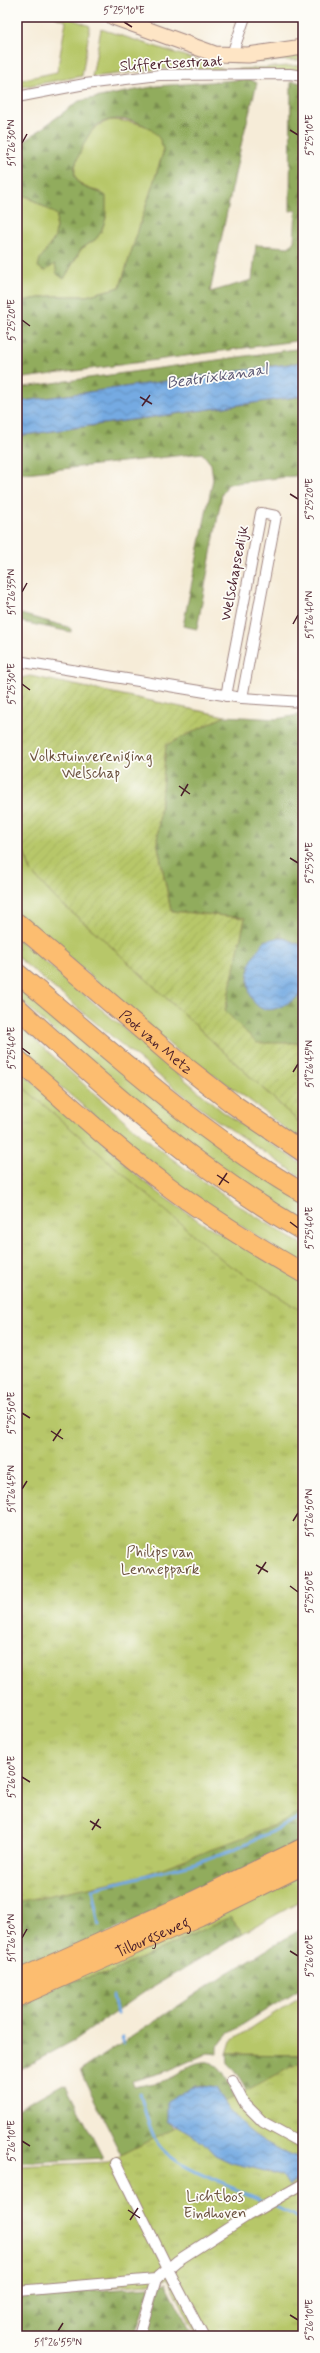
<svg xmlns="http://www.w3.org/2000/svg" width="320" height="2353" font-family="Mynerve,sans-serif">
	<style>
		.grass { fill: #b7c769; stroke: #80734a }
		.forest { fill: url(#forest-firs); stroke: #6e6644 }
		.park { fill: url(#park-tufts); stroke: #80734a }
		.garden { fill: url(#garden-furrows); stroke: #80734a }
		.water { fill: url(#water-waves); stroke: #5f6486 }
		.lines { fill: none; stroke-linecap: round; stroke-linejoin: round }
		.stream { stroke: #74aae2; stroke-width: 3 }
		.street-casing { stroke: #a08682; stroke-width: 12 }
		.secondary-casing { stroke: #a08682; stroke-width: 17 }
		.highway-casing { stroke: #a08682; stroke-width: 21 }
		.street { stroke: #fff; stroke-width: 10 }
		.secondary { stroke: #fee5c5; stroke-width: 15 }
		.highway { stroke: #fcbd6f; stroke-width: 19 }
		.ticks { fill: none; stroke: #4a1f2b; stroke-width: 1.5 }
		.labels { text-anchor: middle; stroke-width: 3.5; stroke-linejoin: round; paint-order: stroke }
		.street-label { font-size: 15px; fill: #4a1f2b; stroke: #fdfcf7 }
		.park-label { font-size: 15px; fill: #6b513e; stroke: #fdfcf7 }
		.water-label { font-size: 16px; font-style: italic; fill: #5b5774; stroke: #fdfcf7 }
		.neatline { fill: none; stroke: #4a1f2b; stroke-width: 1.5 }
		.ticks-label { font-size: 10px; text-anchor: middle; fill: #4a1f2b }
	</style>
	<defs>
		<pattern id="forest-firs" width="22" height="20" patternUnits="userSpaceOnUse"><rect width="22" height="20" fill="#91ac5d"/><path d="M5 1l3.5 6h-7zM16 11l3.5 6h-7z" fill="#788b4d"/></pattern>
		<pattern id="park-tufts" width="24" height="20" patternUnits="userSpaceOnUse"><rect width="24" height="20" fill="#b7c769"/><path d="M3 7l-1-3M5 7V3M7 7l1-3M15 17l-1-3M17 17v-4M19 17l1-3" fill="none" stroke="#9faa5b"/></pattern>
		<pattern id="garden-furrows" width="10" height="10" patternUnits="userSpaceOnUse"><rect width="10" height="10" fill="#b7c769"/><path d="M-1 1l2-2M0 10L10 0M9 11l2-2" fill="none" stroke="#9faa5b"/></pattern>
		<pattern id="water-waves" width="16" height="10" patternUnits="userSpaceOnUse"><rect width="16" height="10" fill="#74aae2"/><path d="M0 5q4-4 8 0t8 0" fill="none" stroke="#618ab7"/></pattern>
	</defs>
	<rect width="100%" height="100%" fill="#fdfcf7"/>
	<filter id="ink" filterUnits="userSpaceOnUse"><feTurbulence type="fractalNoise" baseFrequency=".025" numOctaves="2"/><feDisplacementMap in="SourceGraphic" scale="8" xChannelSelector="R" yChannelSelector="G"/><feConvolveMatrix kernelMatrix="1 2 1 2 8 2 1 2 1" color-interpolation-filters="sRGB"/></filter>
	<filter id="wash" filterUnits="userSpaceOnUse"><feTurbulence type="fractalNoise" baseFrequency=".012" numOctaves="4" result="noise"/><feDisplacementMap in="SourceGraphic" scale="16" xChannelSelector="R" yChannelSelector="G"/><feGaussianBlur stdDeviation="0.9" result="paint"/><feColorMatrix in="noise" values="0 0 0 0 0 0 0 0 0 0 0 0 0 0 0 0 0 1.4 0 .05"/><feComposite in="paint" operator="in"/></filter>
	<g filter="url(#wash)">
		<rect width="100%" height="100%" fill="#f6ecd8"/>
		<g class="grass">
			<path d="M55,17H67L90,26L82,76L21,87L19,80L57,72L66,21Z"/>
			<path d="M101,29L228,70L303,65V72L159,69L92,77Z"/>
			<path d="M303,52V60L235,62L236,60Z"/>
			<path d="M110,120C133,121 164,124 163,153L120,287L86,296H50L17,302V194L28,197L57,215L55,238L49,246V267L55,264L64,279L81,249L96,239L101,232L106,218L101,192C92,190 83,188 77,180C69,170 85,137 94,129C99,124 104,123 110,120Z"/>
			<path d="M17,145L23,149L28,158L17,165Z"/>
			<path d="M17,835L32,873L56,899L100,936L303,1126V1145C267,1111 225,1081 183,1056L17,913Z"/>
			<path d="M17,938L222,1111L303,1165V1178L215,1119L158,1075L17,957Z"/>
			<path d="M17,982L303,1202V1222L196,1152L71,1047L17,997Z"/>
			<path d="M17,1023C52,1055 87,1088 123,1119C178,1167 240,1208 303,1245V1266L173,1182L17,1050Z"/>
			<path d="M17,1068L106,1144L135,1174L164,1197L202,1223L303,1278V1313L243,1280L17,1110Z"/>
			<path d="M303,1870V1900L243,1933L238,1928L168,1946L111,1972L60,1984Z"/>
			<path d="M303,1995V2055L227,2054L231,2041Z"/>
		</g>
		<g class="forest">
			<path d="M249,79L257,83L242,141L210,292L252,280L256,245L289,247L294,241L296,210L290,211L291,81L303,83V340L17,379V302L50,296H86L120,287L163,153C164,125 121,111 99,124C89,130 84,144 79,155C76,162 72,171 76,178C81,191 97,189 106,196V218L101,232L96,239L81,249L64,279L57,274L55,264L45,271L38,267L40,259L55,238L57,215L29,197L17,194V165L28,157L23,149L18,146L79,101L157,86Z"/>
			<path d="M303,348V362L17,402V388Z"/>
			<path d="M303,396V475L228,484L222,494L197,629L183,626L213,479L211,464L202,453L17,474V436Z"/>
			<path d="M17,613L68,627L71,629V632L17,621Z"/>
			<path d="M303,714V946L281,937L299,997L303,989V1043L257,1044L225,1011L245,918L171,911L157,842L166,745L225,716L277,719Z"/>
			<path d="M303,1805V1841L104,1935L17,1969V1887Z"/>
			<path d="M230,1917L243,1933L146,1991L75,2040L17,2071V2004L60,1984L111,1972Z"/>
			<path d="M303,1928V1987L226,2035L217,2047V2054L208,2053L167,2071L132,2081L134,2087C146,2084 162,2083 173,2077C180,2074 185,2068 192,2065C224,2051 229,2086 237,2108L231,2113L216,2088L196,2085L167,2121L175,2128L171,2252L80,2071L228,1973Z"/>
			<path d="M227,2054L303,2055V2134L254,2102L236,2071L228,2063Z"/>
			<path d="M63,2084L66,2085L103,2158L17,2163V2109Z"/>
			<path d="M166,2283L193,2336H146L161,2284Z"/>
			<path d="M150,2287L135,2336H17V2296Z"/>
		</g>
		<g class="park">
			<path d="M17,1082L225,1262L303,1312V1810L281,1823L141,1876L17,1902Z"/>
			<path d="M303,2061V2336H197L168,2278L150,2284L17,2293V2166L108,2162Z"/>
		</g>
		<path class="garden" d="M30,676L225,716L166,745L157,842L171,911L245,918L225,1011L257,1043H303V1126L100,936L56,899L32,873L17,835V679Z"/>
		<g class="water">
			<path d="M303,362V396L17,436V402Z"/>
			<path d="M281,937L303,946C303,959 306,976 303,989C301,996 294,1000 288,1003C284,1005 279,1008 274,1009C249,1015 245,982 250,965C252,957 259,949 264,941Z"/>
			<path d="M196,2085L216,2088C241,2131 258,2141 303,2160V2176L289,2186L282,2175L232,2163L215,2155L202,2141L167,2121V2102Z"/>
		</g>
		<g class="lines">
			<g class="stream">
				<path d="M99,1925L92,1889L192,1864L232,1850L303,1817"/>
				<path d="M113,1996L117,2014"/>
				<path d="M122,2037L123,2043"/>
				<path d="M140,2094C145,2109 148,2128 156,2141C171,2168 235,2187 263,2201"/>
				<path d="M276,2207L303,2220"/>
			</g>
		</g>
	</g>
	<g filter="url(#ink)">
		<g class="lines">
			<defs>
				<g id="street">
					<path d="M232,54L245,17"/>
					<path d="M17,97L85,84L159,75L290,74L303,76"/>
					<path d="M17,661L242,698L303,702"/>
					<path d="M226,696L261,513L276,516L242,698"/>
					<path d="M232,2080L244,2103L263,2122L303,2144"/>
					<path d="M116,2163L168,2269L203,2336"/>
					<path d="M17,2291L156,2279L177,2261L247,2216L303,2184"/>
					<path d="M139,2336L156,2279"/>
				</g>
				<path id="secondary" d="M113,17L215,54L248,55L303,47"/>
				<g id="highway">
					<path id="s1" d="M17,923L177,1060L233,1104L303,1152"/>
					<path d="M17,973C109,1049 199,1133 303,1193"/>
					<path d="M17,1007C107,1090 197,1169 303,1231"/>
					<path d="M17,1059C66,1101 113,1146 165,1184C209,1217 256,1246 303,1273"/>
					<path d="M17,1980L194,1901L303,1848"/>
					<path id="s2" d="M17,1997L199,1916L303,1865"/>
				</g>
			</defs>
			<use href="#street" class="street-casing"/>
			<use href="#secondary" class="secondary-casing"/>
			<use href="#highway" class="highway-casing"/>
			<use href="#street" class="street"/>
			<use href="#secondary" class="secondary"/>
			<use href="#highway" class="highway"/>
		</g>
	</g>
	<path class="ticks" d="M124,22L132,27M290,130L298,135M22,143L27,134M22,320L30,326M140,397L152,404M142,406L150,395M290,494L298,499M22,592L27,583M293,624L298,615M22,684L30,690M179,786L190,794M181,796L188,784M290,858L298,863M22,1048L30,1054M293,1072L298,1064M217,1175L229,1183M219,1185L227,1173M290,1222L298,1228M22,1413L30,1418M51,1431L63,1439M53,1441L61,1429M22,1489L27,1481M293,1521L298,1513M256,1565L268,1572M258,1574L266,1562M290,1586L298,1592M22,1777L30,1782M90,1821L101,1828M92,1830L99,1819M22,1938L27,1929M290,1951L298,1956M22,2141L30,2146M128,2210L140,2218M130,2220L138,2208M290,2315L298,2320M58,2331L63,2323"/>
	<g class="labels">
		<g class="street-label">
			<text transform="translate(171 63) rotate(-3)" y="5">Sliffertsestraat</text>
			<text transform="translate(234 573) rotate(-79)" y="5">Welschapsedijk</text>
			<text dy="5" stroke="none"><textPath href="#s1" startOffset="183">Poot van Metz</textPath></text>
			<text dy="5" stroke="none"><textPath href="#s2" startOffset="148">Tilburgseweg</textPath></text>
		</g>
		<g class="park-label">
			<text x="91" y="761">Volkstuinvereniging<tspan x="91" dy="17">Welschap</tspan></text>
			<text x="160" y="1557">Philips van<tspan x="160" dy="17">Lenneppark</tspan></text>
			<text x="215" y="2201">Lichtbos<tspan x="215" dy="17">Eindhoven</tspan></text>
		</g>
		<g class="water-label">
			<text transform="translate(217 375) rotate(-8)" y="6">Beatrixkanaal</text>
		</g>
	</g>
	<rect width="320" height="2353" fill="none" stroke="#fdfcf7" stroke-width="44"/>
	<rect x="22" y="22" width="276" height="2309" class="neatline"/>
	<g class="ticks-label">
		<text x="124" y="14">5°25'10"E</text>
		<text transform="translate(309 135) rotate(-90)" y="4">5°25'10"E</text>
		<text transform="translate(11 143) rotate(-90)" y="4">51°26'30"N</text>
		<text transform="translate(11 320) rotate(-90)" y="4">5°25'20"E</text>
		<text transform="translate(309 499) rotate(-90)" y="4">5°25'20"E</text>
		<text transform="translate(11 592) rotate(-90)" y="4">51°26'35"N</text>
		<text transform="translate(309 615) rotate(-90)" y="4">51°26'40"N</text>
		<text transform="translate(11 684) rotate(-90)" y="4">5°25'30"E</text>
		<text transform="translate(309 863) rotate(-90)" y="4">5°25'30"E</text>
		<text transform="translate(11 1048) rotate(-90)" y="4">5°25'40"E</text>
		<text transform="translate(309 1064) rotate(-90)" y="4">51°26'45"N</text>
		<text transform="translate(309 1228) rotate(-90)" y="4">5°25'40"E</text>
		<text transform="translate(11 1413) rotate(-90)" y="4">5°25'50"E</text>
		<text transform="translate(11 1489) rotate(-90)" y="4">51°26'45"N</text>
		<text transform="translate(309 1513) rotate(-90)" y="4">51°26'50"N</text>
		<text transform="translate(309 1592) rotate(-90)" y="4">5°25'50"E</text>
		<text transform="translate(11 1777) rotate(-90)" y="4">5°26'00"E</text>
		<text transform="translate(11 1938) rotate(-90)" y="4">51°26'50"N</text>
		<text transform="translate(309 1956) rotate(-90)" y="4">5°26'00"E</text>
		<text transform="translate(11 2141) rotate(-90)" y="4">5°26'10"E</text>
		<text transform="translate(309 2320) rotate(-90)" y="4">5°26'10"E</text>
		<text x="58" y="2346">51°26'55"N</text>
	</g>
</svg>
